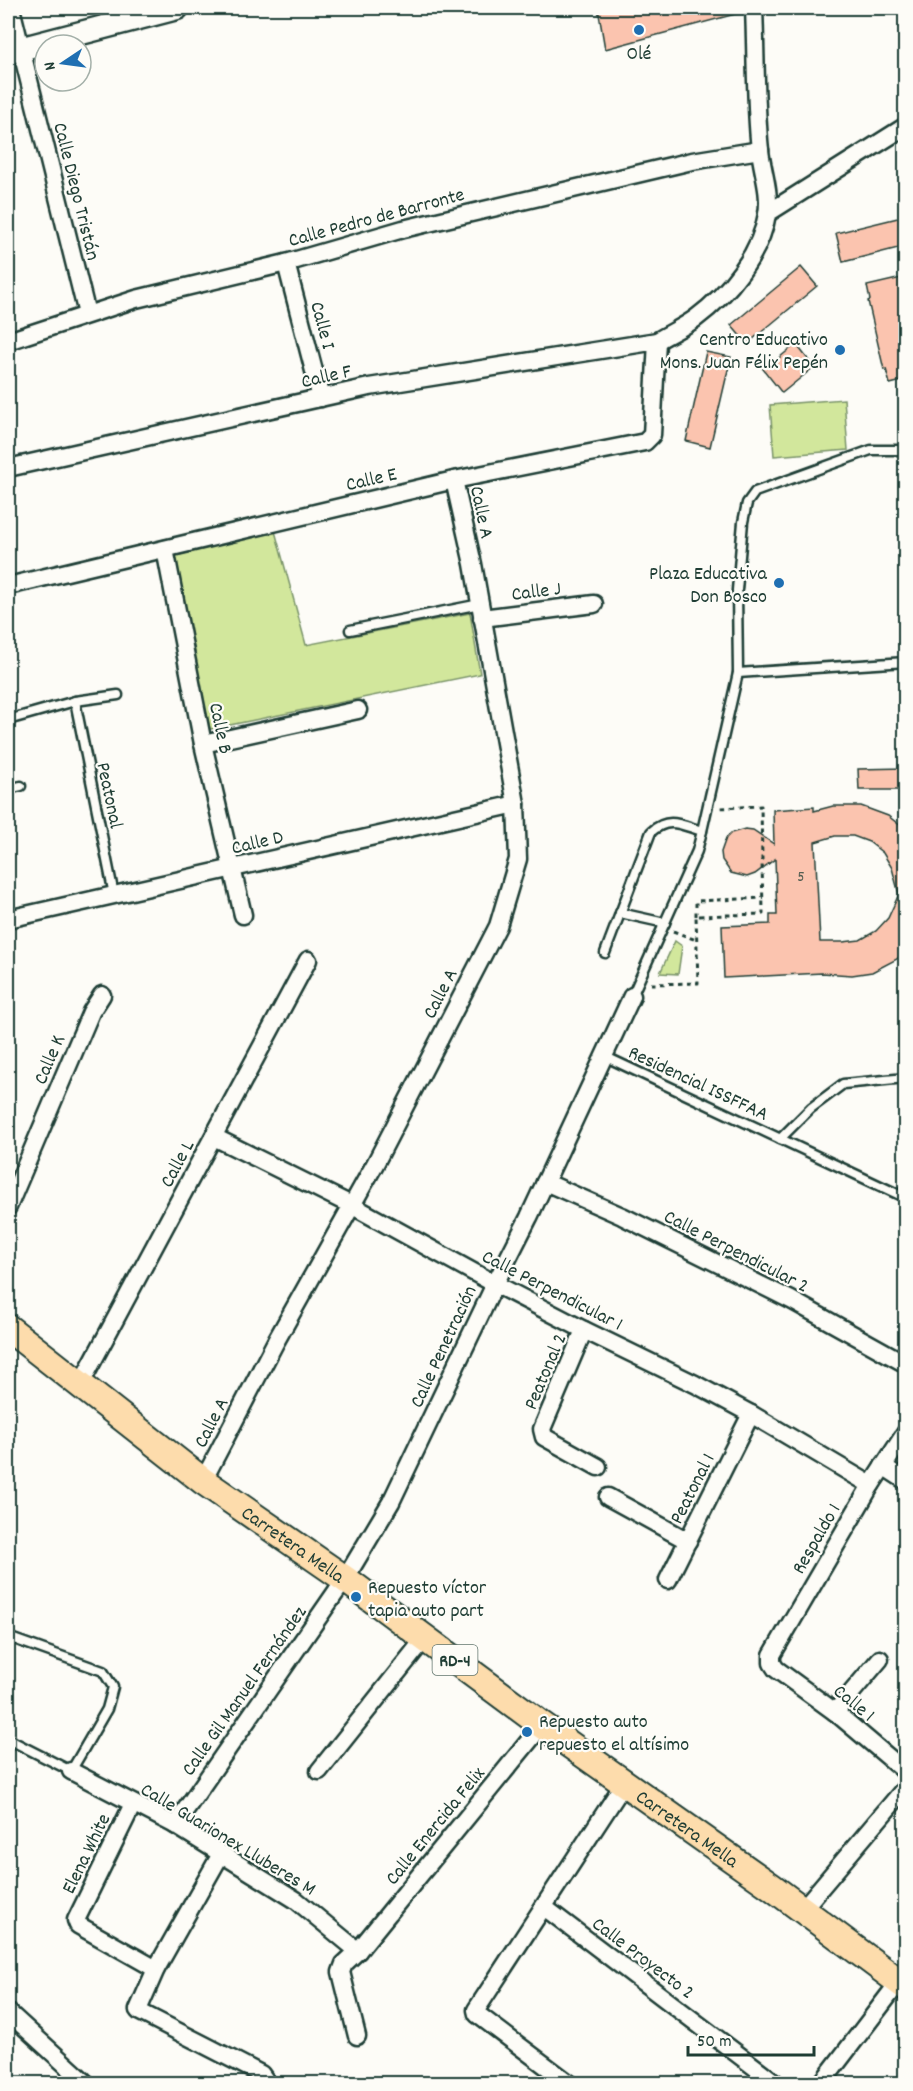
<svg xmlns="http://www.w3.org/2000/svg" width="913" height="2091" font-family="Dekko,sans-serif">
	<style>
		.green { fill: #d2e79c; stroke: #789268; stroke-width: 1.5 }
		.building { fill: #fbc4af; stroke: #1f3d34; stroke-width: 1.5; fill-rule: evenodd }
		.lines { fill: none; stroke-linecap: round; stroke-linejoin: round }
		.service-casing { stroke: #1f3d34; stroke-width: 13 }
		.minor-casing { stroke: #1f3d34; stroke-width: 21 }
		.secondary-casing { stroke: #1f3d34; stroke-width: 27 }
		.primary-casing { stroke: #1f3d34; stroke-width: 30 }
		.path { stroke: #1f3d34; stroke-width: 3; stroke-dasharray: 4.5 4.5; stroke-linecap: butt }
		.service { stroke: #fdfcf7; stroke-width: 8 }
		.minor { stroke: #fdfcf7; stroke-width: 16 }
		.secondary { stroke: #fdfcf7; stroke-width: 22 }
		.primary { stroke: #fddcac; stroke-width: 26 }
		.poi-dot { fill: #1f6fb2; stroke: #fdfcf7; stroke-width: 2 }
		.labels { text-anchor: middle; stroke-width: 4.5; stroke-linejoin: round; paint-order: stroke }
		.number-label { font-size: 16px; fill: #565f53 }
		.shield { fill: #fdfcf7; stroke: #62766e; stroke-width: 1.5 }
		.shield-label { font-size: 18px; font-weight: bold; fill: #1f3d34 }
		.poi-label { font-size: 20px; fill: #1f3d34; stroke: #fdfcf7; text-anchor: end }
		.street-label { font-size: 20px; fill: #1f3d34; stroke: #fdfcf7 }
	</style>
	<rect width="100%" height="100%" fill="#fdfcf7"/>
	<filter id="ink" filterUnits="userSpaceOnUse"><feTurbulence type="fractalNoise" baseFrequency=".0167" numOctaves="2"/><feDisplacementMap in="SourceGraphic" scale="12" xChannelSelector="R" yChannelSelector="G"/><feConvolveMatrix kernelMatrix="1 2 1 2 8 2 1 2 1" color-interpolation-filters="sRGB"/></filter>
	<g filter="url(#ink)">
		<g class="green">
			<path d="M844,399L848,450L774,456L770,405Z"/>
			<path d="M275,531L306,645L470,613L480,674L210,729L171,557Z"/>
			<path d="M675,941L682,946L678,974L660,973Z"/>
		</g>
		<g class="building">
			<path d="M598,8H743V12L605,49Z"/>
			<path d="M906,216V246L843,262L836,233Z"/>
			<path d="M801,267L817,286L747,344L731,325Z"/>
			<path d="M906,277V380L890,384L886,369L884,370L868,301L870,300L867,286Z"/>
			<path d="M796,344L814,367L782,393L759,364L769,366Z"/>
			<path d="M706,352L731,357L710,447L686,441Z"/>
			<path d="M906,768V790H859L858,769Z"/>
			<path d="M833,806H861L888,816L906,830V950L897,959L872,972L852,975L822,973L724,978L722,926L770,924V915H777L775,859L755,874L747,877L731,873L722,860L721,852L726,838L731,833L745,829L753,830L774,844L773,810L814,807V811ZM835,836H853L869,842L883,853L892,868L899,894L888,918L876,931L860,940L843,942H820L815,842Z"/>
		</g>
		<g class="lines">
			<defs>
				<g id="service">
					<path d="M350,630L480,604"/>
					<path d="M738,673L906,662"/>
					<path d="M75,701L114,895"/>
					<path d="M8,720L75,701L118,695"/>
					<path d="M8,789L21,786"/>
					<path d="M620,913L665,923"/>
					<path d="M605,953L651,832C669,816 681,825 702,831"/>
					<path d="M632,996L697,851L702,831L738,673L737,590L743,522L747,503L755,492L871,450H906"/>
					<path d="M604,1056L906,1198"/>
					<path d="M780,1139L811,1108L843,1084L906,1078"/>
					<path d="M8,1637L103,1671L113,1687L107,1709L71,1771L8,1739"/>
				</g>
				<g id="minor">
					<path d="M11,8L87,314"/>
					<path d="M768,213L906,126"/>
					<path d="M286,263L321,398"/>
					<path d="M8,341L136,299L286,263L403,229L692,161L760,150"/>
					<path d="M8,468L369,387L657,341C670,333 684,327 696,318C728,294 761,254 767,214C771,193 762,170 760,150C755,103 756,55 754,8"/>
					<path d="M165,549L203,744L243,915"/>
					<path d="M8,586L454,480L645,442L652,435L657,341"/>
					<path d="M482,618L594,604"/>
					<path d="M203,744L358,710"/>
					<path d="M8,919L516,804"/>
					<path d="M214,1137L351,1205L495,1284L584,1330L695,1384L751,1414L871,1485"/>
					<path d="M545,1182L622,1216L791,1300L906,1364"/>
					<path d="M8,1207L91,1012L102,995"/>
					<path d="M584,1330L542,1429L544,1437L598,1467"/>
					<path d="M80,1385L308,960"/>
					<path d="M906,1432L871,1485L772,1655V1663L776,1669L835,1712L906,1772"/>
					<path d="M883,1466L906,1481"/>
					<path d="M203,1481L276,1341L375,1164L498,926L518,859L516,804L473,564L454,480"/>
					<path d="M608,1497L688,1541"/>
					<path d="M668,1580L751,1414"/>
					<path d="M835,1712L880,1659"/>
					<path d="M71,1771L175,1825L296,1900L358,1951"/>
					<path d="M319,1771L425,1638"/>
					<path d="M133,1804L76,1920L78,1925L156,1969"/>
					<path d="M175,1825L345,1579L391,1502L495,1284L529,1217L632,996"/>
					<path d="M221,1854L156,1969L138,2010L140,2012L261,2074L268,2084"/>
					<path d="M544,1907L777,2084"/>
					<path d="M801,1911L906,1787"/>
					<path d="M8,2012L87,2084"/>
					<path d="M357,2036L341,1972L344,1964L358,1951L542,1725"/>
					<path d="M570,2084L477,2014L476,2010L625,1782"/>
					<path d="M821,2084L899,1982"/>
				</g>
				<path id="secondary" d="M8,52L177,8"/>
				<g id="primary">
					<path id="s1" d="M8,1328L203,1481L345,1579L542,1725L772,1887L906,1987"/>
				</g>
			</defs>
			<use href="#service" class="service-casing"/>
			<use href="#minor" class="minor-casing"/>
			<use href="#secondary" class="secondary-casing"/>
			<use href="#primary" class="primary-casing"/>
			<g class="path">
				<path d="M696,916V901L763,898"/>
				<path d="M673,931L696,940"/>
				<path d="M651,984L698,983L696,916L763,914L761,806L719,808"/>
			</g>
			<use href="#service" class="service"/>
			<use href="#minor" class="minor"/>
			<use href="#secondary" class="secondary"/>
			<use href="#primary" class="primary"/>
		</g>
	</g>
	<g class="poi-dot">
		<circle cx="639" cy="30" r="6"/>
		<circle cx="840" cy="350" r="6"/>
		<circle cx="779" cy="583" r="6"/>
		<circle cx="356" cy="1597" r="6"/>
		<circle cx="527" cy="1732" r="6"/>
	</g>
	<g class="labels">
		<g class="number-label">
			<text x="801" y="881">5</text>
		</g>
		<rect class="shield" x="432.5" y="1645" width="45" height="30" rx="4.5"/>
		<g class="shield-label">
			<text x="455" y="1666">RD-4</text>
		</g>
		<g class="poi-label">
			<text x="639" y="59" text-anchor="middle">Olé</text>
			<text x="828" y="345">Centro Educativo<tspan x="828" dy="23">Mons. Juan Félix Pepén</tspan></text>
			<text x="767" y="579">Plaza Educativa<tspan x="767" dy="23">Don Bosco</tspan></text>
			<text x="368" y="1593" text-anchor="start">Repuesto víctor<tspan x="368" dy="23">tapia auto part</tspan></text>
			<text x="539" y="1727" text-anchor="start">Repuesto auto<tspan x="539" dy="23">repuesto el altísimo</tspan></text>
		</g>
		<g class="street-label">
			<text transform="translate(78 191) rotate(76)" y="7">Calle Diego Tristán</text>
			<text transform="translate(376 216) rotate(-15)" y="7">Calle Pedro de Barronte</text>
			<text transform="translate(324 325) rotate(75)" y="7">Calle I</text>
			<text transform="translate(326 375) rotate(-13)" y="7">Calle F</text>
			<text transform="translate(371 478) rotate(-13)" y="7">Calle E</text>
			<text transform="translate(483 512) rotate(78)" y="7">Calle A</text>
			<text transform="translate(536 590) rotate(-7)" y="7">Calle J</text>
			<text transform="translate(222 728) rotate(78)" y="7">Calle B</text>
			<text transform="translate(111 795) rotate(78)" y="7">Peatonal</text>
			<text transform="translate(257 841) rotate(-13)" y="7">Calle D</text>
			<text transform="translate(439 993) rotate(-63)" y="7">Calle A</text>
			<text transform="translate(48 1059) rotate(-67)" y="7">Calle K</text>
			<text transform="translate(699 1082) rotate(25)" y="7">Residencial ISSFFAA</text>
			<text transform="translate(176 1163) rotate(-62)" y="7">Calle L</text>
			<text transform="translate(737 1250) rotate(27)" y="7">Calle Perpendicular 2</text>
			<text transform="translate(553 1289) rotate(27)" y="7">Calle Perpendicular 1</text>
			<text transform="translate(442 1346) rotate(-65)" y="7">Calle Penetración</text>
			<text transform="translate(544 1371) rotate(-67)" y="7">Peatonal 2</text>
			<text transform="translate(210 1422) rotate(-63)" y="7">Calle A</text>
			<text transform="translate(691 1488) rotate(-63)" y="7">Peatonal 1</text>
			<text transform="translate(815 1538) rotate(-60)" y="7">Respaldo 1</text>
			<text dy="7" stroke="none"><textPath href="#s1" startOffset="358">Carretera Mella</textPath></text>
			<text transform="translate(243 1690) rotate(-55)" y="7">Calle Gil Manuel Fernández</text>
			<text transform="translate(855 1702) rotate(39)" y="7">Calle 1</text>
			<text transform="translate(434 1825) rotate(-51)" y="7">Calle Enercida Felix</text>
			<text dy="7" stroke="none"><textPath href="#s1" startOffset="844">Carretera Mella</textPath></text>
			<text transform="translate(229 1838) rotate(31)" y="7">Calle Guarionex Lluberes M</text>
			<text transform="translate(85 1853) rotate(-64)" y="7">Elena White</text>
			<text transform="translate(644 1957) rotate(37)" y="7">Calle Proyecto 2</text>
		</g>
	</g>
	<rect width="913" height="2091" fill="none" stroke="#fdfcf7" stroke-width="30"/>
	<rect x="15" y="15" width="883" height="2061" fill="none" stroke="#1f3d34" stroke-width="2" filter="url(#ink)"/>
	<g transform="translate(63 63) rotate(257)"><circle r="28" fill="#fdfcf7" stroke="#a4b0a9" stroke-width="1.5"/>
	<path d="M0-4.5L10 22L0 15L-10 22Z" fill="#1f6fb2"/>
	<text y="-9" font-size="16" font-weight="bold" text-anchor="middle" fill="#1f3d34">N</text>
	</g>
	<path d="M688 2046v9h126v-9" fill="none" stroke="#1f3d34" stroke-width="3"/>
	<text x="697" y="2046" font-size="18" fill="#1f3d34" stroke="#fdfcf7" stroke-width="4.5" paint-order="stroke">50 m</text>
</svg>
